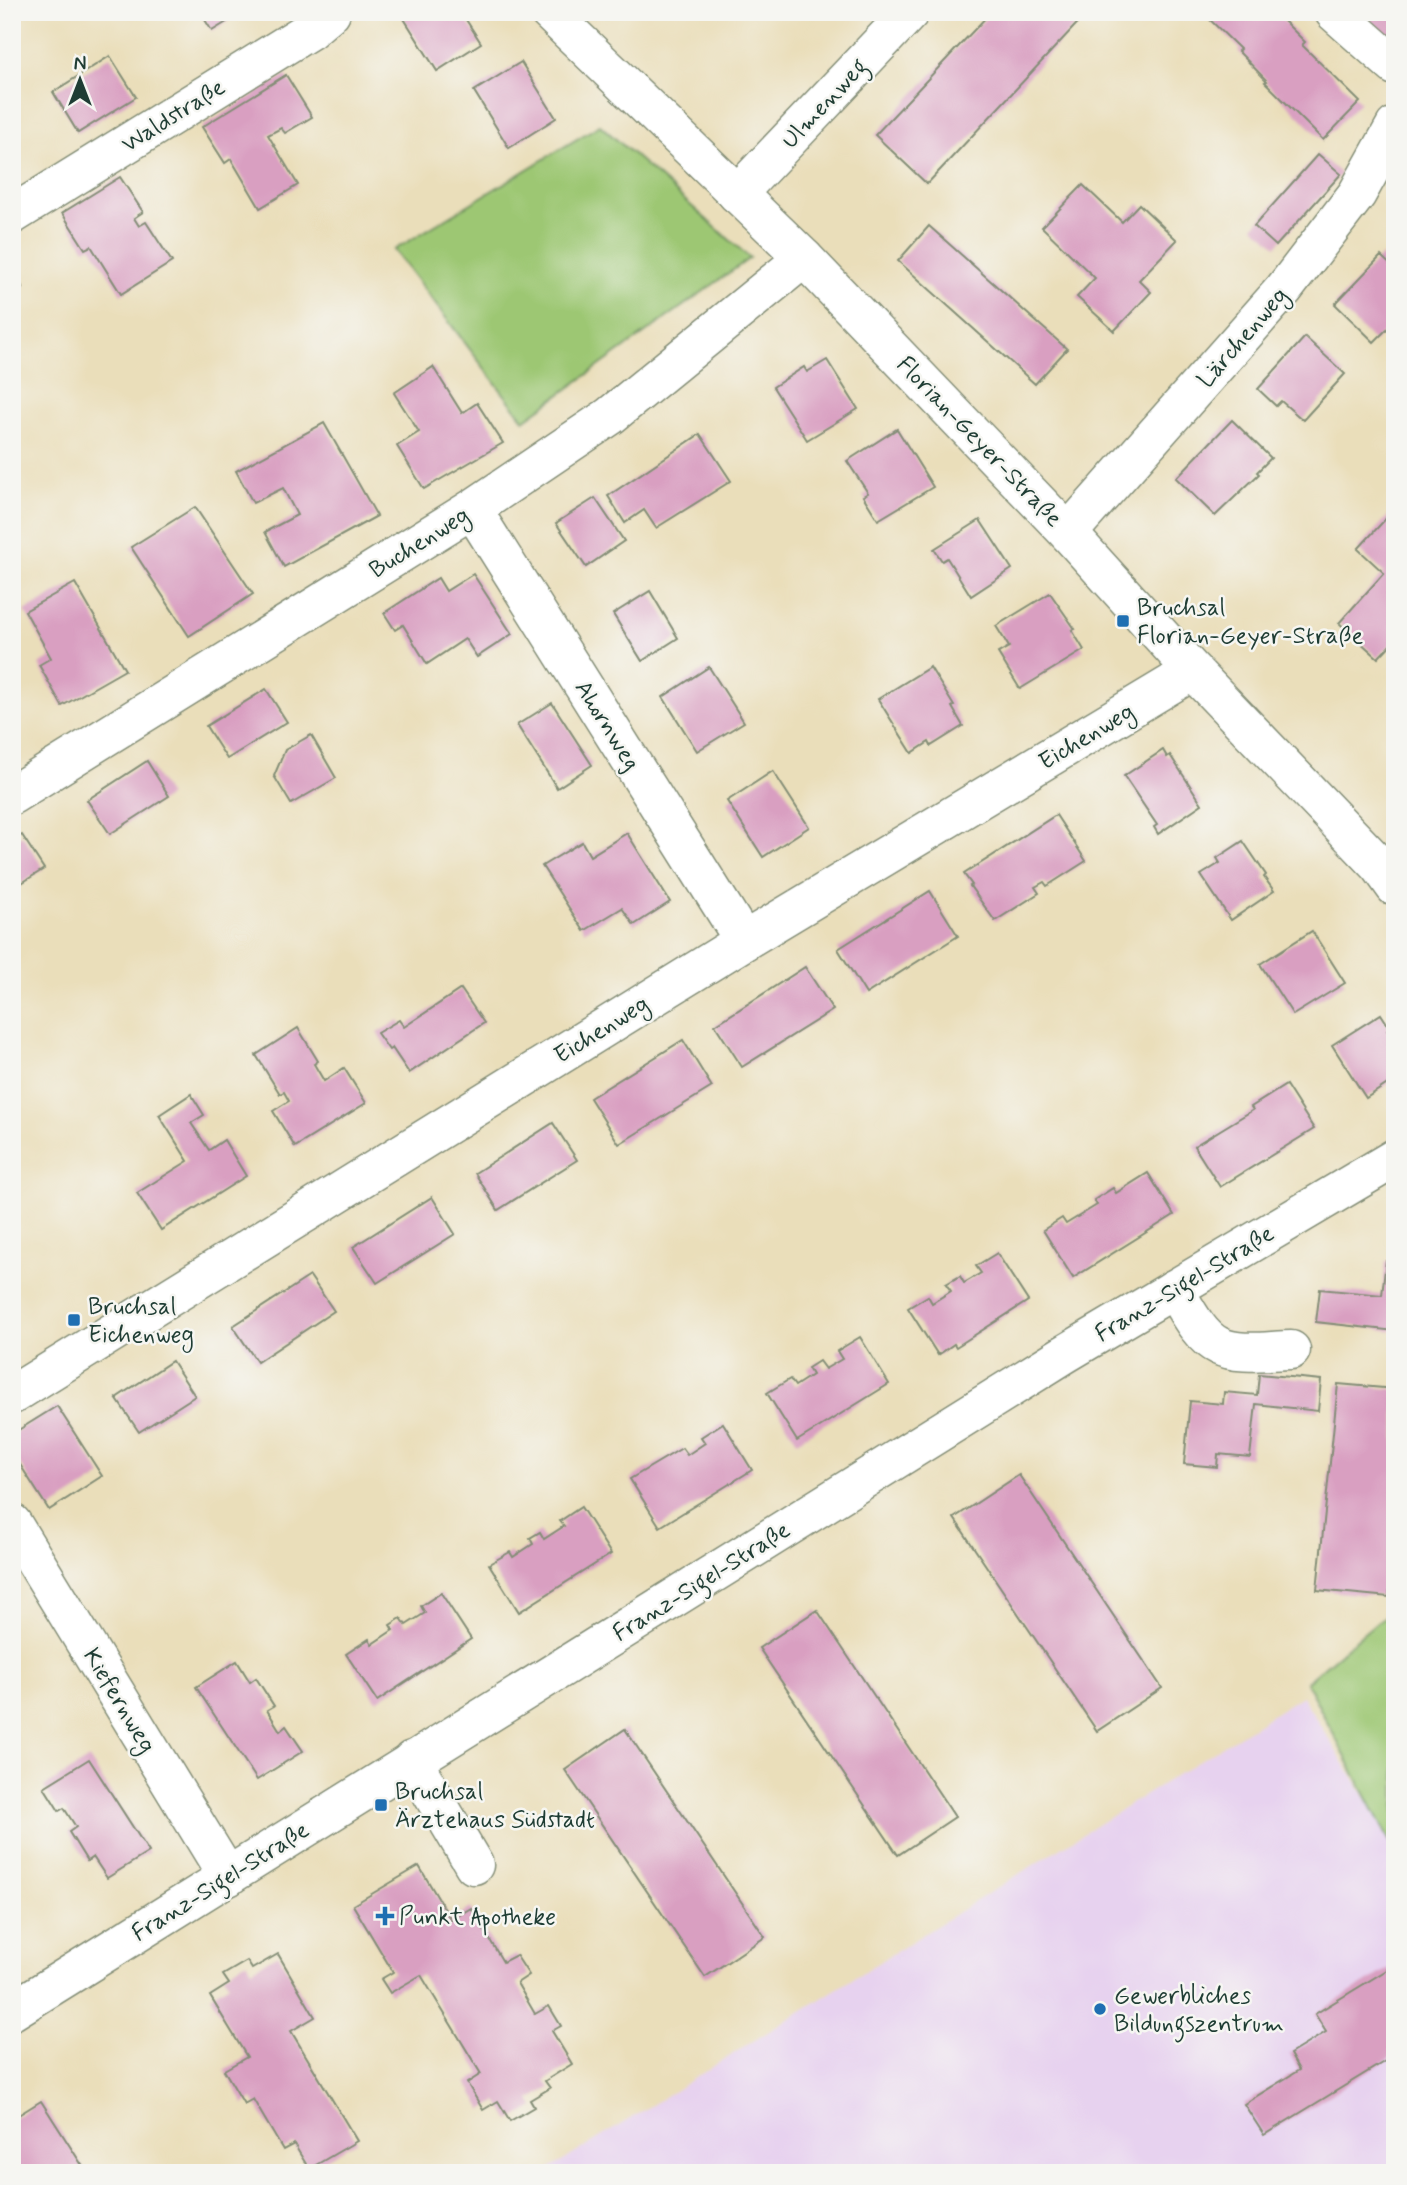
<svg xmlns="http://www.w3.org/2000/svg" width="1407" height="2185" font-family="Mynerve,sans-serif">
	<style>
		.built { fill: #e7d2ef }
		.green { fill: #9dc773; stroke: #5e8254; stroke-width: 2 }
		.building { fill: #d99fc1 }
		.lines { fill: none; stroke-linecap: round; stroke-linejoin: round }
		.minor-casing { stroke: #848e77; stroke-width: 41 }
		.minor { stroke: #fff; stroke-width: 38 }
		.poi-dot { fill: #1f6fb2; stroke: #f6f6f2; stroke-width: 2.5 }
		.labels { text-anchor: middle; stroke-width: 5; stroke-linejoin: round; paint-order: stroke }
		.street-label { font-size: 24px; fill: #1f3d34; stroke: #f6f6f2 }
		.poi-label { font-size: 24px; fill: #1f3d34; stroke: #f6f6f2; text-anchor: start }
	</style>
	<rect width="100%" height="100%" fill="#f6f6f2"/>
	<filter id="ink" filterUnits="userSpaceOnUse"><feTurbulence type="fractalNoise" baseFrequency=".0143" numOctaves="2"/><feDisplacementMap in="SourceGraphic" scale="14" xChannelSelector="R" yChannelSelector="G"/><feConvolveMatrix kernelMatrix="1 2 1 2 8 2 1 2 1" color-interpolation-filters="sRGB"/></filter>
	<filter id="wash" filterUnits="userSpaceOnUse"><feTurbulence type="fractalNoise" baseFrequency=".00686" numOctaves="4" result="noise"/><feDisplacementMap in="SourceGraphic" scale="28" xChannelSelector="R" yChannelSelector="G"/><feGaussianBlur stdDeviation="1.57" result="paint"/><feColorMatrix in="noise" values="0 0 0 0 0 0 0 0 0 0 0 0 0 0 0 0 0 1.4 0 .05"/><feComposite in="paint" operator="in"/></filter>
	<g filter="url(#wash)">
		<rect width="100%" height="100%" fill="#eadeba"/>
		<path class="built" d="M1302,1696L1395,1845V2173H544Z"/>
		<g class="green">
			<path d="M600,125L750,258L524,420L394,250Z"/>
			<path d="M1395,1610V1851L1306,1682L1378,1621Z"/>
		</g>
		<g id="blocks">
			<g class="building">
				<path d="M200,12H243L212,31Z"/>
				<path d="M411,12H461L481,43L437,71L403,17Z"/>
				<path d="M991,12H1088L927,184L875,135Z"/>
				<path d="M1202,12H1275L1305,42L1302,45L1360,102L1323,140L1265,82L1267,81L1238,51L1240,49Z"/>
				<path d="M1377,12H1395V40L1385,51L1362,28Z"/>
				<path d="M110,56L136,97L78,133L53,92Z"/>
				<path d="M521,62L556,118L509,148L474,91Z"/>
				<path d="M286,75L312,117L285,133L281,128L268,135L298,185L260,208L231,159L225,163L202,127Z"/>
				<path d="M1318,154L1341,174L1276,246L1254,226Z"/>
				<path d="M120,177L143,212L134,218L139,226L146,222L172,262L121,294L91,246L85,249L62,213Z"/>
				<path d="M1083,185L1122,222L1139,204L1177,240L1139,280L1151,292L1114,331L1077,297L1095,278L1042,227Z"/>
				<path d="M929,226L1067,349L1035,384L898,261Z"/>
				<path d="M1381,256L1395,269V321L1374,342L1335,304Z"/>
				<path d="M12,271L23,288L12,295Z"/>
				<path d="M1305,337L1345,374L1303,420L1281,401L1276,406L1258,389Z"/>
				<path d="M827,360L858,409L807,440L773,387L804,367L807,372Z"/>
				<path d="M433,367L462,413L477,403L503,443L424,489L397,446L419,432L394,393Z"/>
				<path d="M1232,420L1271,458L1257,472L1259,474L1215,516L1176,478Z"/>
				<path d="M324,423L377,516L284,567L265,532L297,515L283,488L253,503L236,471Z"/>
				<path d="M897,429L933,487L878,520L863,496L868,493L847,461Z"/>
				<path d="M700,434L731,481L656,528L644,510L625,523L608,496Z"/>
				<path d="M595,498L624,541L586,567L556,523Z"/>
				<path d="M195,507L253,594L189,636L131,547Z"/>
				<path d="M1391,513L1395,517V640L1378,658L1339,623L1384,573L1358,549Z"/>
				<path d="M980,520L1012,569L971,596L947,558L942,561L934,549Z"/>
				<path d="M473,574L512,634L477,657L465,639L427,664L403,625L395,630L384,613L438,578L446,591Z"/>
				<path d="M75,583L125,670L62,706L39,665L51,658L25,611Z"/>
				<path d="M650,591L678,638L642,661L613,614Z"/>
				<path d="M1050,593L1075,629L1072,630L1084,650L1020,689L998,653L1009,647L996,626Z"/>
				<path d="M709,667L744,722L697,751L663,697Z"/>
				<path d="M930,667L954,706L952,707L963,726L931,746L929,742L912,753L878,699Z"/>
				<path d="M266,689L287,722L227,759L206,726Z"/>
				<path d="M552,703L592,765L557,788L517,725Z"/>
				<path d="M311,735L336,778L291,804L274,776L285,750Z"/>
				<path d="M1163,750L1167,757L1170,755L1202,804L1158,834L1154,827L1157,825L1124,776Z"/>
				<path d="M147,761L169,796L110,834L87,800Z"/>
				<path d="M773,771L809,827L763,857L727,801Z"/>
				<path d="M1056,815L1086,861L1047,886L1044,882L1035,887L1039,893L995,921L970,886L972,885L964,874Z"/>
				<path d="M627,833L670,902L634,925L622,908L584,931L542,866L582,842L590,856Z"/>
				<path d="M22,835L44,869L12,889V841Z"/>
				<path d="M1243,841L1266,875L1264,877L1274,891L1231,920L1201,875L1220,863L1217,858Z"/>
				<path d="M930,891L958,936L866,994L838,949Z"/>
				<path d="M1312,931L1345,983L1293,1015L1260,964Z"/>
				<path d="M805,967L833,1010L742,1067L715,1025Z"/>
				<path d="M461,989L484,1023L409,1073L392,1048L389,1050L377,1033L399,1020L404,1027Z"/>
				<path d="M1381,1014L1390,1028L1387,1030L1395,1042V1079L1366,1098L1332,1045Z"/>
				<path d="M298,1028L318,1061L314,1064L324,1081L344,1068L366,1103L295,1147L273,1111L289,1101L284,1092L280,1094L256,1055Z"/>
				<path d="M683,1040L712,1087L619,1144L590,1098Z"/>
				<path d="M1286,1085L1314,1129L1220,1187L1194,1146L1253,1110L1251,1107Z"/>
				<path d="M191,1094L204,1115L191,1123L209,1150L224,1140L246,1176L161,1230L137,1193L188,1161L159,1115Z"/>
				<path d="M553,1123L577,1160L498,1210L475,1173Z"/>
				<path d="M1148,1173L1174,1215L1073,1278L1043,1230L1062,1218L1066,1224L1097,1205L1094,1200L1113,1188L1116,1193Z"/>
				<path d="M432,1197L455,1234L377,1283L353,1247Z"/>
				<path d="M997,1253L1028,1301L956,1347L954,1344L938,1355L908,1308L928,1296L932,1303L951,1291L946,1284L960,1276L964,1283L981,1273L976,1266Z"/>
				<path d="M1386,1261L1395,1262V1331L1316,1322L1320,1289L1382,1295Z"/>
				<path d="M310,1276L334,1311L257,1362L233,1326Z"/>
				<path d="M860,1337L889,1384L797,1441L767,1393L790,1379L795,1386L812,1375L808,1368L819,1361L825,1369L842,1359L837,1351Z"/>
				<path d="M172,1361L195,1396L139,1432L116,1398Z"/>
				<path d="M1259,1374L1321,1380L1318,1411L1256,1404L1250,1457L1218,1454L1217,1467L1184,1464L1190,1401L1223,1404L1224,1392L1257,1395Z"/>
				<path d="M1338,1384L1395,1389V1545L1389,1597L1317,1590Z"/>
				<path d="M57,1406L102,1476L49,1510L12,1452V1434Z"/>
				<path d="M723,1423L752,1470L660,1527L630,1479L682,1448L687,1455L705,1443L701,1437Z"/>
				<path d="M1019,1475L1162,1688L1097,1731L954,1518Z"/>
				<path d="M581,1507L611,1554L519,1612L489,1564L510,1552L513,1557L533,1544L530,1538L540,1532L544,1539L564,1526L560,1521Z"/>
				<path d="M441,1593L471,1639L377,1701L346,1654L369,1639L372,1644L393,1630L390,1625L401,1618L406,1625L425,1613L421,1606Z"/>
				<path d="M817,1610L955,1817L898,1855L759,1648Z"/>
				<path d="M237,1661L250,1682L256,1678L274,1706L267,1710L280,1731L286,1726L303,1751L257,1780L196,1687Z"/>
				<path d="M625,1729L765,1937L705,1977L565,1770Z"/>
				<path d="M89,1759L149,1852L107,1878L93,1857L87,1861L69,1832L76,1827L64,1808L59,1811L44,1787Z"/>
				<path d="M419,1866L451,1920L471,1908L503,1962L516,1955L529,1975L517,1983L535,2014L549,2006L561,2026L552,2031L572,2064L545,2081L550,2088L530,2100L534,2107L510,2121L498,2101L483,2110L467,2083L481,2074L421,1975L390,1993L381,1979L393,1972L353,1905Z"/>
				<path d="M278,1954L315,2017L291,2031L357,2141L309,2169L294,2144L283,2150L253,2099L244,2104L224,2070L247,2057L210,1996L229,1984L223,1975L247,1961L252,1969Z"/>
				<path d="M1395,1965V2055L1264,2135L1244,2104L1299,2070L1290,2054L1326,2032L1315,2014Z"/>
				<path d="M41,2101L87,2173H12V2119Z"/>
			</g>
		</g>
	</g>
	<g filter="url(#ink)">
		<use href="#blocks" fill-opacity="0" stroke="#848e77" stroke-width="2"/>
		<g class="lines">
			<defs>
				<g id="minor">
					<path d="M549,12L804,258L1068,533L1193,671L1380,866L1395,887"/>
					<path d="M1334,12L1395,66"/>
					<path d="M737,194L910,12"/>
					<path d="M12,215L310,30L331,12"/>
					<path d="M472,509L744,941"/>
					<path d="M1068,533L1284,289L1357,194L1395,126"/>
					<path d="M12,795L472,509L610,416L804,258"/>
					<path d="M1174,1289C1185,1307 1199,1337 1219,1346C1239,1356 1269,1350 1291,1350"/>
					<path d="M12,1395L744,941L1193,671"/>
					<path d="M12,1523L228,1877"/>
					<path d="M412,1760L474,1865"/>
					<path d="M12,2011L1065,1354L1395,1158"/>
				</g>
			</defs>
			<use href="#minor" class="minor-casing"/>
			<use href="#minor" class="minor"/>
		</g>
	</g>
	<g class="poi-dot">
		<rect x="1116" y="614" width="14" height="14" rx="3.5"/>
		<rect x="67" y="1313" width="14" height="14" rx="3.5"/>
		<rect x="374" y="1798" width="14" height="14" rx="3.5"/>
		<path d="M381.5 1905.5h7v7h7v7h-7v7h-7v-7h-7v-7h7z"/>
		<circle cx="1100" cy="2009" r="7"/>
	</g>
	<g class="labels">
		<g class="street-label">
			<text transform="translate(824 103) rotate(-47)" y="8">Ulmenweg</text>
			<text transform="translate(173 115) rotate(-32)" y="8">Waldstraße</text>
			<text transform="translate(1242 337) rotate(-49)" y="8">Lärchenweg</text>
			<text transform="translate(980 441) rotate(46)" y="8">Florian-Geyer-Straße</text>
			<text transform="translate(419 542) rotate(-32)" y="8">Buchenweg</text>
			<text transform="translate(608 725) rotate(58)" y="8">Ahornweg</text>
			<text transform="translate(1086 736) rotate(-31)" y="8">Eichenweg</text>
			<text transform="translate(601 1029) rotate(-32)" y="8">Eichenweg</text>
			<text transform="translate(1184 1283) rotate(-31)" y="8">Franz-Sigel-Straße</text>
			<text transform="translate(701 1581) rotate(-32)" y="8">Franz-Sigel-Straße</text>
			<text transform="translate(120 1700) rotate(59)" y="8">Kiefernweg</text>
			<text transform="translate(220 1881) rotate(-32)" y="8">Franz-Sigel-Straße</text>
		</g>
		<g class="poi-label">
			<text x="1137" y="615">Bruchsal<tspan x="1137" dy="28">Florian-Geyer-Straße</tspan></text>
			<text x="88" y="1314">Bruchsal<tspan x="88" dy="28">Eichenweg</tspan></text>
			<text x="395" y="1799">Bruchsal<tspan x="395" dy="28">Ärztehaus Südstadt</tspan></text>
			<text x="399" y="1924">Punkt Apotheke</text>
			<text x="1114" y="2003">Gewerbliches<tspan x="1114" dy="28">Bildungszentrum</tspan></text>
		</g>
	</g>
	<rect width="1407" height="2185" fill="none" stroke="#f6f6f2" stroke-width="42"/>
	<g transform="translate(80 80)" stroke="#f6f6f2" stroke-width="5" paint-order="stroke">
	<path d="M0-5L12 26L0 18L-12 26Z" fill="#1f3d34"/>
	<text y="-10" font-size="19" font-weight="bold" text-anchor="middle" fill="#1f3d34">N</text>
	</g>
</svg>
